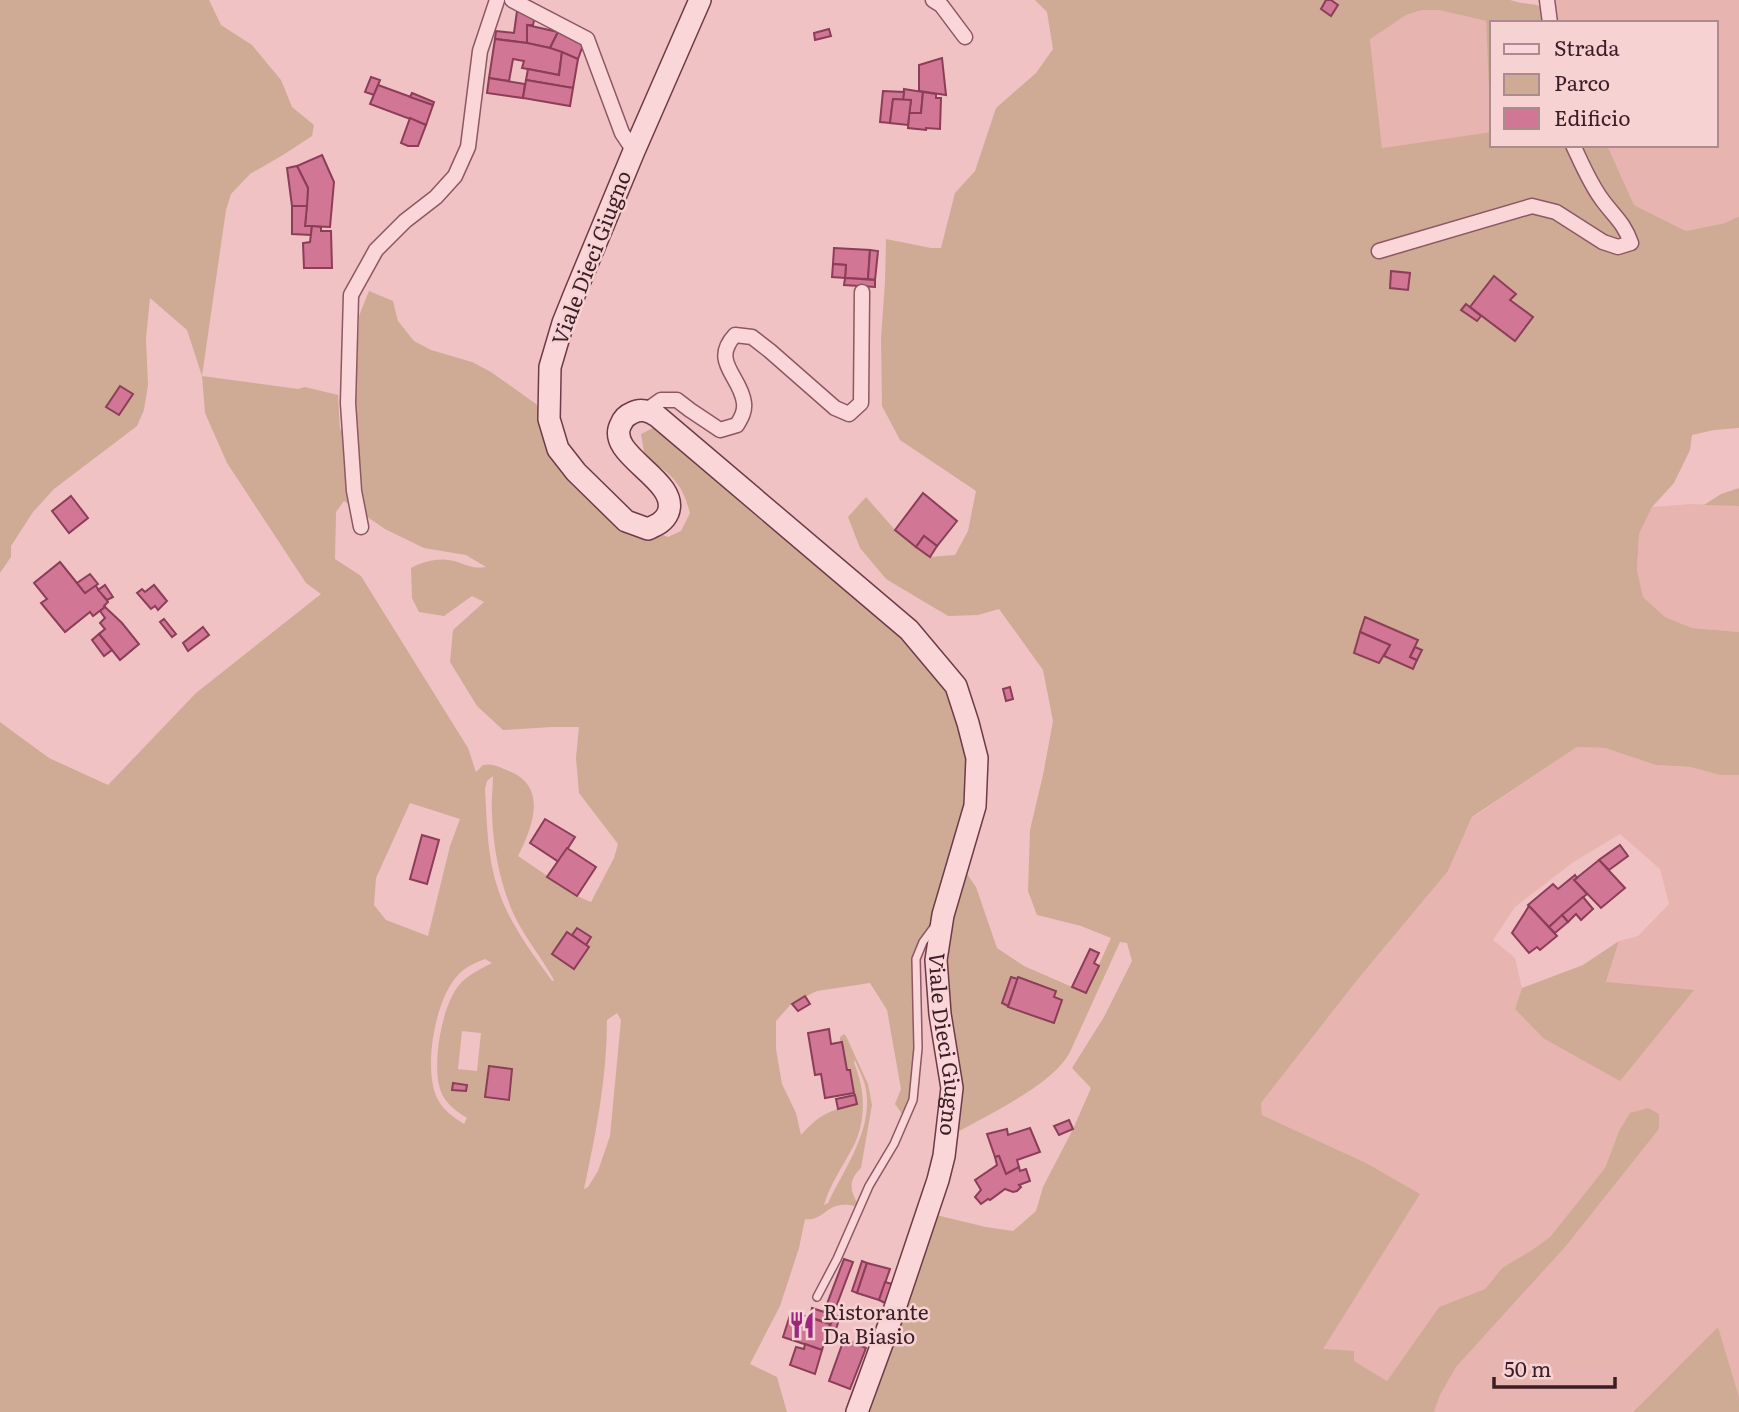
<svg xmlns="http://www.w3.org/2000/svg" width="1739" height="1412" font-family="Literata,serif">
	<style>
		.farmland { fill: #e7b4af; fill-rule: evenodd }
		.green { fill: #cfab95; fill-rule: evenodd }
		.building { fill: #d17694; stroke: #8c3d58; stroke-width: 2 }
		.lines { fill: none; stroke-linecap: round; stroke-linejoin: round }
		.service-casing { stroke: #8c5863; stroke-width: 10 }
		.minor-casing { stroke: #8c5863; stroke-width: 17 }
		.secondary-casing { stroke: #6d3b47; stroke-width: 24 }
		.service { stroke: #fbd6d8; stroke-width: 7 }
		.minor { stroke: #fbd6d8; stroke-width: 14 }
		.secondary { stroke: #fbd6d8; stroke-width: 21 }
		.labels { text-anchor: middle; stroke-width: 5; stroke-linejoin: round; paint-order: stroke }
		.street-label { font-size: 21px; fill: #3b1d25; stroke: #f7d2d3 }
		.poi-label { font-size: 21px; fill: #3b1d25; stroke: #f7d2d3; text-anchor: start }
	</style>
	<rect width="100%" height="100%" fill="#f0c2c4"/>
	<g class="farmland">
		<path d="M1547,0H1739V216L1725,223L1686,231L1634,205L1607,145H1716V23H1550Z"/>
		<path d="M1422,10H1439L1486,21L1492,132L1382,148L1370,38L1406,15Z"/>
		<path d="M1692,504L1739,506V632L1692,628L1665,617L1643,597L1637,570L1639,534L1652,507Z"/>
		<path d="M1577,747L1605,748L1656,765L1691,767L1720,775H1739V1397L1718,1328L1633,1412H1434L1440,1395L1456,1367L1566,1246L1659,1129L1619,1131L1605,1168L1550,1237L1532,1250L1502,1268L1485,1289L1439,1307L1387,1381L1354,1361L1323,1350L1364,1162L1262,1115L1261,1103L1358,979L1448,871L1472,818ZM1620,834L1660,869L1669,904L1638,936L1619,941L1606,983L1693,991L1543,1038L1515,1009L1522,988L1515,958L1493,940L1515,907L1572,863Z"/>
	</g>
	<g class="green">
		<path d="M0,0H209L221,25L252,45L281,80L292,107L314,125L312,136L283,155L250,174L231,194L226,210L202,376L298,389L305,387L338,395L340,430L355,413L359,316L369,291L393,301L398,321L414,341L431,350L472,362L491,372L536,404L549,419L558,449L626,521L668,537L681,531L690,513C682,482 671,474 645,457L641,434L655,427L678,434L956,686L977,758L943,915L916,959V1081L905,1118L895,1104L901,1089L887,1010L870,983L817,991L792,1003L776,1021V1049L782,1084L796,1113L801,1135C820,1114 828,1111 857,1104L850,1070H847L840,1042V1037L844,1034L846,1036L868,1084L872,1105L861,1168C849,1179 849,1190 858,1204L855,1206C826,1199 825,1222 805,1219L799,1248L780,1306L750,1364L777,1377L787,1412H0V722L49,758L108,785L196,693L321,594L306,583L227,463L205,413L202,376L187,330L150,298L146,339L148,385L144,410L137,426L54,489L33,512L11,546V557L0,573ZM344,501L385,529L424,548L466,555L486,567C471,569 468,565 454,561C440,557 423,561 411,568L412,598L419,612L444,616L472,596L484,602L453,630L450,662L477,706L503,730L552,727H579L576,758L579,793L618,844L614,858L591,902L577,896L518,856C532,828 549,787 509,771C499,767 493,763 483,765L476,772L468,748L361,576L335,559L336,512ZM493,776C493,788 491,801 492,814C493,847 500,884 514,915C525,938 542,958 554,980L552,981C532,953 510,924 499,892C487,859 487,823 485,789L487,781ZM410,803L460,819L450,846L428,936L386,920L374,905L376,878ZM485,959L492,963C480,969 468,975 460,984C442,1004 433,1060 439,1085C442,1101 454,1110 467,1118L464,1124C453,1117 443,1110 437,1098C423,1068 435,999 458,975C465,967 475,963 485,959ZM617,1013L621,1020L610,1136L598,1171L588,1187L584,1189C596,1133 607,1077 607,1020ZM462,1031L481,1033L477,1071L458,1069ZM855,1060C858,1068 863,1077 865,1085C875,1128 845,1167 828,1203L824,1205C830,1184 843,1166 853,1147C867,1120 865,1089 854,1063ZM489,1066L512,1069L509,1100L485,1097Z"/>
		<path d="M1035,0H1510C1524,5 1533,2 1548,9L1550,23H1492V145H1607L1634,205L1686,231L1725,223L1739,216V428L1714,430L1692,435L1690,450L1674,483L1652,507L1639,534L1637,570L1643,597L1665,617L1692,628L1739,632V775H1720L1691,767L1656,765L1605,748L1577,747L1472,817L1448,871L1358,979L1261,1103L1262,1115L1364,1162L1420,1194L1323,1349L1354,1351V1361L1387,1381L1439,1307L1485,1289L1502,1268L1532,1250L1550,1237L1605,1168L1619,1131L1630,1113L1648,1108L1659,1114V1129L1566,1246L1456,1367L1440,1395L1434,1412H867L936,1215L986,1227L1013,1231L1036,1211L1043,1187L1073,1129L1091,1088L1072,1068L1104,1017L1132,961L1127,943L1120,942L1070,1052C1053,1085 987,1115 954,1134L939,967L965,871L976,887L997,948L1024,966L1086,993L1111,938L1081,926L1037,915L1028,891L1030,830L1043,775L1053,721L1043,670L999,609L978,615L948,616L886,579L860,548L848,517L866,497L895,530L930,557L955,555L968,531L976,491L900,440L882,406L881,338L885,282L886,239L931,248H941L955,193L975,171L996,108L1036,73L1053,49L1047,12ZM1422,10H1439L1486,21L1491,132L1382,148L1370,39L1406,15ZM1019,977L1062,1000L1054,1023L1003,1004Z"/>
		<path d="M1739,488V506L1704,505L1721,494Z"/>
		<path d="M1619,941L1606,982L1694,990L1620,1081L1543,1038L1515,1009L1522,988L1583,965Z"/>
		<path d="M1718,1327L1739,1397V1412H1633Z"/>
	</g>
	<g class="building">
		<path d="M1326,0H1331L1338,5L1331,16L1321,9Z"/>
		<path d="M517,11L535,16L533,25H527V43L495,39L496,31L514,33Z"/>
		<path d="M527,25L558,32L550,48L527,43Z"/>
		<path d="M829,29L831,36L815,40L814,33Z"/>
		<path d="M558,32L583,45L578,59L550,48Z"/>
		<path d="M495,39L527,43L550,48L562,52L559,75L522,68L524,61L513,59L509,81L489,78Z"/>
		<path d="M562,52L578,59L573,88L526,80L528,69L559,75Z"/>
		<path d="M942,58L946,95L919,91V65Z"/>
		<path d="M371,77L380,80L374,95L365,92Z"/>
		<path d="M489,78L525,84L523,98L487,93Z"/>
		<path d="M526,80L573,88L570,106L523,98Z"/>
		<path d="M378,85L433,105L426,125L370,104Z"/>
		<path d="M904,89L923,92L921,113H909L911,100H903Z"/>
		<path d="M883,91L904,92L903,100L893,99L890,123L880,122Z"/>
		<path d="M923,92L936,94V98H941L940,129L926,128V130L908,128L909,113H921Z"/>
		<path d="M412,93L434,102L433,105L410,97Z"/>
		<path d="M893,99L911,100L908,125L890,123Z"/>
		<path d="M410,118L426,125L418,146H408L401,143Z"/>
		<path d="M322,155L334,182L330,227L305,226L308,188L297,166Z"/>
		<path d="M297,166L308,188L307,206H292L287,168Z"/>
		<path d="M292,206H307L305,226H312L311,235L292,234Z"/>
		<path d="M312,226L321,227V231H331L332,268H304L303,243L310,242Z"/>
		<path d="M834,248L870,250L868,279L845,278L846,265L833,264Z"/>
		<path d="M870,250L878,251L875,280L868,279Z"/>
		<path d="M833,264L846,265L845,278L832,277Z"/>
		<path d="M1391,271L1410,273L1408,290L1390,288Z"/>
		<path d="M1494,276L1516,294L1510,300L1533,317L1515,341L1470,307Z"/>
		<path d="M845,278L875,280V287L844,285Z"/>
		<path d="M1466,304L1481,316L1477,321L1461,310Z"/>
		<path d="M120,386L133,394L119,415L106,407Z"/>
		<path d="M923,493L957,521L937,546L924,536L916,547L895,530Z"/>
		<path d="M71,496L88,518L69,533L52,511Z"/>
		<path d="M924,536L937,546L930,557L916,547Z"/>
		<path d="M60,562L85,593L95,585L108,602L104,606L105,607L93,616L90,612L65,632L41,603L47,599L34,583Z"/>
		<path d="M90,574L98,584L85,593L77,583Z"/>
		<path d="M105,585L113,597L107,600L98,590Z"/>
		<path d="M154,585L167,601L158,610L155,606L151,609L137,593L142,589L145,592Z"/>
		<path d="M105,607L122,623L139,644L120,660L99,634L105,629L100,623L105,618L100,611Z"/>
		<path d="M1365,617L1418,640L1410,657L1417,660L1413,669L1384,656L1390,645L1360,632Z"/>
		<path d="M164,619L176,634L172,637L160,622Z"/>
		<path d="M203,627L209,635L188,651L183,643Z"/>
		<path d="M1360,632L1390,645L1379,663L1354,653Z"/>
		<path d="M99,634L112,650L104,656L92,640Z"/>
		<path d="M1415,647L1422,650L1417,660L1410,657Z"/>
		<path d="M1010,687L1013,699L1006,701L1003,689Z"/>
		<path d="M545,819L575,837L559,862L530,843Z"/>
		<path d="M422,835L439,840L427,884L410,879Z"/>
		<path d="M1620,845L1628,856L1609,870L1599,860Z"/>
		<path d="M567,848L596,867L577,896L547,877Z"/>
		<path d="M1599,860L1625,888L1601,908L1574,880Z"/>
		<path d="M1575,875L1577,878L1574,880L1587,894L1549,927L1528,905L1553,884L1558,889Z"/>
		<path d="M1583,897L1593,909L1581,920L1576,914L1568,922L1562,915Z"/>
		<path d="M1529,906L1557,936L1540,950L1537,947L1529,953L1512,933Z"/>
		<path d="M1562,915L1568,922L1555,933L1549,927Z"/>
		<path d="M577,928L591,937L586,945L572,935Z"/>
		<path d="M567,932L589,947L574,969L552,954Z"/>
		<path d="M1090,949L1099,953L1094,963L1099,966L1086,993L1072,987Z"/>
		<path d="M1011,977L1018,979L1008,1006L1002,1003Z"/>
		<path d="M1018,977L1056,991L1054,997L1062,1000L1054,1023L1008,1007Z"/>
		<path d="M805,996L810,1004L798,1011L792,1004Z"/>
		<path d="M829,1029L831,1044L842,1042L847,1070H850L854,1093L825,1098L821,1074L815,1075L808,1033Z"/>
		<path d="M489,1066L512,1069L509,1100L485,1097Z"/>
		<path d="M453,1083L467,1085L466,1091L452,1090Z"/>
		<path d="M855,1095L857,1104L838,1109L836,1099Z"/>
		<path d="M1069,1120L1073,1129L1059,1135L1054,1126Z"/>
		<path d="M1030,1128L1040,1152L1017,1160L1019,1167L1006,1174L999,1156L995,1157L987,1134L1007,1129L1008,1135Z"/>
		<path d="M999,1156L1006,1174L1019,1167L1020,1171L1026,1169L1030,1181L1019,1185L1021,1187L1017,1191L1013,1192L1005,1189L990,1200L988,1199L981,1204L975,1197L981,1190L975,1180L997,1165L995,1157Z"/>
		<path d="M844,1259L853,1262L833,1315L824,1312Z"/>
		<path d="M862,1261L867,1263L857,1293L852,1291Z"/>
		<path d="M867,1263L890,1269L879,1300L857,1293Z"/>
		<path d="M885,1282L892,1284L885,1303L879,1300Z"/>
		<path d="M812,1308L833,1315L830,1324L810,1317Z"/>
		<path d="M791,1312L830,1324L822,1350L783,1337Z"/>
		<path d="M833,1315L840,1317L836,1329L830,1327Z"/>
		<path d="M844,1339L866,1348L850,1389L829,1381Z"/>
		<path d="M805,1344L822,1350L815,1374L790,1365L796,1347L804,1349Z"/>
	</g>
	<g class="lines">
		<defs>
			<path id="service" d="M817,1297L837,1259L869,1186L894,1144L913,1100L918,1048L916,959L923,942L934,927"/>
			<g id="minor">
				<path d="M512,0L587,39L622,133L634,151"/>
				<path d="M933,0L941,5L965,37"/>
				<path d="M1547,0L1550,23"/>
				<path d="M1379,251L1532,206L1556,212L1603,242L1618,247L1631,243C1624,223 1615,217 1603,201C1590,184 1582,164 1573,145"/>
				<path d="M647,410L661,400H677L690,410L720,430L737,425C741,418 745,412 744,403C741,376 710,362 735,335L752,337L770,351L835,408L849,414L861,403L862,292"/>
				<path d="M361,527L354,491L348,403L351,295L376,250L405,221L436,197L455,176L468,147L480,51L497,0"/>
			</g>
			<g id="secondary">
				<path id="s1" d="M700,0L634,151L575,293L563,323L550,367L549,419L558,449L576,472L626,521L648,529C657,525 664,522 668,513C681,480 604,455 621,424C623,419 627,415 632,413C641,408 649,411 657,416L909,630L956,686L968,723L977,758L975,806L943,915L936,960L940,1014L952,1088L944,1156L938,1180L894,1311L857,1412"/>
			</g>
		</defs>
		<use href="#service" class="service-casing"/>
		<use href="#minor" class="minor-casing"/>
		<use href="#secondary" class="secondary-casing"/>
		<use href="#service" class="service"/>
		<use href="#minor" class="minor"/>
		<use href="#secondary" class="secondary"/>
	</g>
	<defs>
		<symbol id="restaurant-bare" viewBox="-9 -9 18 18"><path d="M-5-6h1v4h1v-4h1v4h1v-4h1v5L-1.5 .5V6h-2V.5L-5-1ZM5-6V6H3V1.5H1.5Q1.5-4 5-6Z" fill="#9e2580" stroke="#f7d2d3" stroke-width="2.5" paint-order="stroke"/></symbol>
	</defs>
	<g fill-rule="evenodd">
		<use href="#restaurant-bare" x="783" y="1306" width="38" height="38"/>
	</g>
	<g class="labels">
		<g class="street-label">
			<text transform="translate(592 258) rotate(-69)" y="7">Viale Dieci Giugno</text>
			<text dy="7" stroke="none"><textPath href="#s1" startOffset="1550">Viale Dieci Giugno</textPath></text>
		</g>
		<g class="poi-label">
			<text x="823" y="1320">Ristorante<tspan x="823" dy="24">Da Biasio</tspan></text>
		</g>
	</g>
	<rect x="1490" y="21" width="228" height="126" fill="#f7d2d3" stroke="#ac8a8d" stroke-width="2"/>
	<rect x="1504" y="44" width="35" height="10" fill="#fbd6d8" stroke="#ac8a8d" stroke-width="2"/>
	<text x="1554" y="56" font-size="21" fill="#3b1d25">Strada</text>
	<rect x="1504" y="74" width="35" height="21" fill="#cfab95" stroke="#ac8a8d" stroke-width="2"/>
	<text x="1554" y="91" font-size="21" fill="#3b1d25">Parco</text>
	<rect x="1504" y="108" width="35" height="21" fill="#d17694" stroke="#ac8a8d" stroke-width="2"/>
	<text x="1554" y="126" font-size="21" fill="#3b1d25">Edificio</text>
	<path d="M1494 1377v10h121v-10" fill="none" stroke="#3b1d25" stroke-width="3.5"/>
	<text x="1504" y="1377" font-size="21" fill="#3b1d25" stroke="#f7d2d3" stroke-width="5" paint-order="stroke">50 m</text>
</svg>
